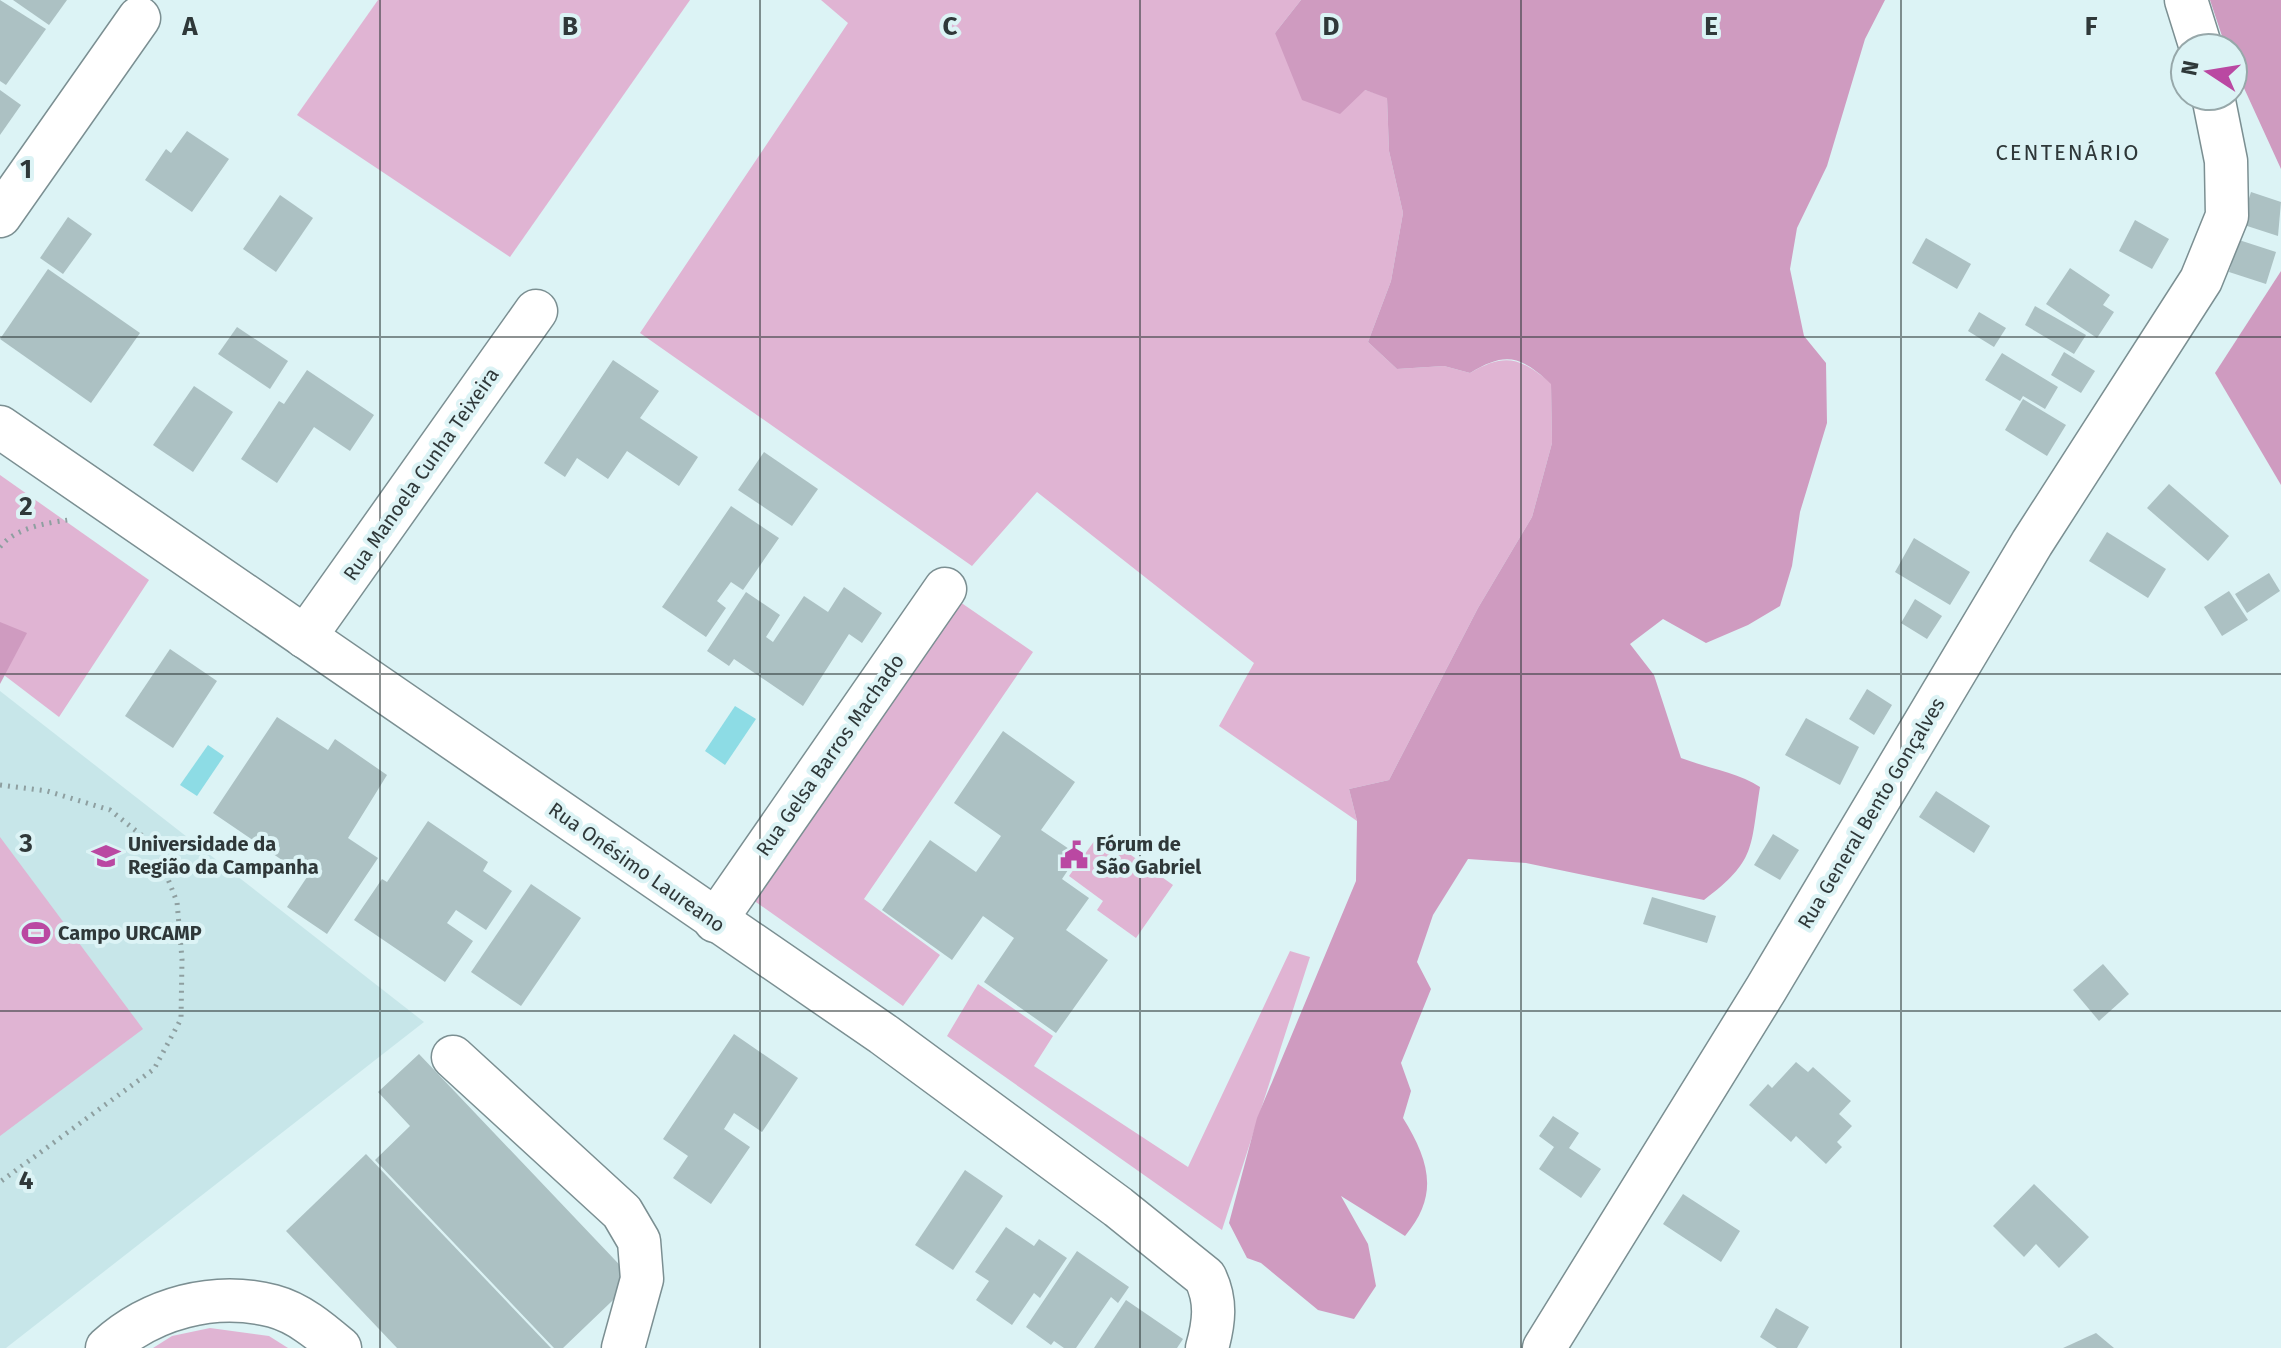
<svg xmlns="http://www.w3.org/2000/svg" width="2281" height="1348" font-family="'Fira Sans',sans-serif">
	<style>
		.built { fill: #c7e6e9 }
		.green { fill: #e0b4d3 }
		.forest { fill: #cf9bc0 }
		.water { fill: #8ddce5 }
		.building { fill: #acc1c3 }
		.lines { fill: none; stroke-linecap: round; stroke-linejoin: round }
		.minor-casing { stroke: #7b8f92; stroke-width: 45 }
		.path { stroke: #8e9fa0; stroke-width: 5; stroke-dasharray: 2 6; stroke-linecap: butt }
		.minor { stroke: #fff; stroke-width: 42 }
		.grid { fill: none; stroke: #2f3839; stroke-width: 2; stroke-opacity: 0.55 }
		.labels { text-anchor: middle; stroke-width: 8; stroke-linejoin: round; paint-order: stroke }
		.street-label { font-size: 20px; fill: #2f3839; stroke: #dcf3f5 }
		.poi-label { font-size: 20px; font-weight: bold; fill: #2f3839; stroke: #dcf3f5; text-anchor: start }
		.neighbourhood-label { font-size: 22px; letter-spacing: 2px; fill: #2f3839; stroke: #dcf3f5 }
		.grid-label { font-size: 26px; text-anchor: middle; font-weight: bold; fill: #2f3839; stroke: #dcf3f5; stroke-width: 8; stroke-linejoin: round; paint-order: stroke }
	</style>
	<rect width="100%" height="100%" fill="#dcf3f5"/>
	<path class="built" d="M0,691L424,1022L6,1348H0Z"/>
	<g class="green">
		<path d="M378,0H690L510,257L297,115Z"/>
		<path d="M821,0H1301L1275,33L1365,90L1387,97L1389,151L1403,213L1391,281L1368,342L1397,369L1444,366L1470,373C1506,352 1520,358 1551,383L1552,443L1532,517L1478,608L1389,780L1349,789L1357,821L1219,726L1254,663L1037,492L972,566L640,333L848,23Z"/>
		<path d="M0,475L149,580L59,717L0,672Z"/>
		<path d="M960,602L1033,652L864,899L940,955L903,1006L753,900Z"/>
		<path d="M1100,833L1173,885L1136,938L1097,910L1103,901L1069,876Z"/>
		<path d="M0,837L143,1029L0,1136Z"/>
		<path d="M1290,951L1310,957L1222,1230L947,1036L978,984L1053,1036L1034,1066L1188,1167Z"/>
		<path d="M210,1328L269,1336L288,1348H153L172,1336Z"/>
	</g>
	<g class="forest">
		<path d="M1301,0H1885L1865,39L1827,166L1797,228L1790,269L1804,336L1826,363L1827,423L1800,512L1792,566L1780,606L1748,625L1706,643L1663,619L1630,644L1654,675L1681,758C1707,768 1739,773 1760,787C1750,848 1757,860 1704,900L1526,863L1468,859L1433,915L1417,962L1431,989L1401,1063L1411,1091L1403,1118C1429,1160 1440,1195 1405,1236L1341,1196L1368,1244L1376,1286L1354,1319L1318,1310L1261,1263L1247,1258L1229,1223L1257,1118L1356,881L1357,821L1349,789L1389,780L1478,608L1532,517L1552,443L1551,384C1521,356 1506,351 1470,373L1444,366L1397,369L1368,342L1391,281L1403,213L1389,151L1387,98L1365,90L1340,114L1302,100L1275,33Z"/>
		<path d="M2210,0H2281V169L2233,64V48H2226Z"/>
		<path d="M2281,271V485L2215,373Z"/>
		<path d="M0,622L27,633L0,684Z"/>
	</g>
	<g class="water">
		<path d="M735,706L756,719L725,765L705,751Z"/>
		<path d="M208,745L224,756L197,796L180,785Z"/>
	</g>
	<g class="building">
		<path d="M0,0L46,29L6,85L0,81Z"/>
		<path d="M13,0H67L49,25Z"/>
		<path d="M0,90L21,105L0,135Z"/>
		<path d="M187,131L229,159L192,212L145,180L166,149L171,153Z"/>
		<path d="M2251,192L2281,202L2278,236L2241,224Z"/>
		<path d="M280,195L313,218L276,272L243,249Z"/>
		<path d="M68,217L92,234L63,274L40,258Z"/>
		<path d="M2135,220L2169,239L2152,269L2119,251Z"/>
		<path d="M1926,238L1971,264L1957,289L1912,263Z"/>
		<path d="M2239,240L2276,252L2266,284L2229,272Z"/>
		<path d="M2070,268L2110,295L2103,305L2114,312L2097,338L2046,304Z"/>
		<path d="M48,269L140,333L91,403L0,339Z"/>
		<path d="M2035,306L2086,335L2074,354L2025,325Z"/>
		<path d="M1979,312L2006,328L1994,347L1968,331Z"/>
		<path d="M237,327L288,361L270,389L218,354Z"/>
		<path d="M2064,352L2095,371L2081,393L2051,375Z"/>
		<path d="M2002,353L2058,387L2045,409L2023,396L2020,401L1985,380Z"/>
		<path d="M613,360L659,391L640,418L698,457L679,486L627,451L608,479L577,458L565,477L544,463Z"/>
		<path d="M307,370L374,415L350,451L314,427L277,483L241,459L279,401L284,404Z"/>
		<path d="M194,386L233,412L193,472L153,445Z"/>
		<path d="M2023,399L2066,425L2047,456L2005,430Z"/>
		<path d="M764,452L818,489L792,526L738,490Z"/>
		<path d="M2169,484L2229,536L2208,561L2147,508Z"/>
		<path d="M731,506L779,538L743,590L731,582L717,601L726,608L706,637L662,607Z"/>
		<path d="M2107,532L2166,569L2148,598L2089,561Z"/>
		<path d="M1914,538L1970,572L1950,605L1895,572Z"/>
		<path d="M2269,573L2280,591L2247,613L2235,594Z"/>
		<path d="M844,587L882,613L862,643L849,634L803,706L734,659L729,666L707,651L746,592L780,615L766,637L773,642L804,596L828,612Z"/>
		<path d="M2229,591L2248,620L2222,636L2204,607Z"/>
		<path d="M1915,599L1942,616L1927,639L1901,623Z"/>
		<path d="M170,649L217,681L173,748L125,716Z"/>
		<path d="M1867,689L1892,705L1874,735L1849,719Z"/>
		<path d="M277,717L328,750L335,739L387,775L348,838L378,858L327,934L287,907L307,877L213,813Z"/>
		<path d="M1806,718L1859,747L1840,785L1785,755Z"/>
		<path d="M1003,731L1075,782L1041,830L1078,855L1062,879L1089,898L1066,930L1108,960L1056,1033L984,982L1014,938L983,916L952,960L882,910L930,840L976,872L1001,836L954,803Z"/>
		<path d="M1936,791L1990,826L1974,853L1919,817Z"/>
		<path d="M428,821L488,862L483,871L512,891L486,930L456,910L447,923L473,941L445,982L354,920L382,879L387,882Z"/>
		<path d="M1773,834L1799,850L1780,880L1754,865Z"/>
		<path d="M531,884L581,918L521,1006L471,972Z"/>
		<path d="M1652,897L1716,916L1707,943L1643,924Z"/>
		<path d="M2103,964L2129,994L2099,1021L2073,990Z"/>
		<path d="M734,1034L798,1078L762,1132L734,1113L724,1129L750,1147L711,1204L673,1178L688,1156L663,1139Z"/>
		<path d="M419,1054L634,1280L563,1348H554L375,1160L410,1126L378,1092Z"/>
		<path d="M1796,1062L1808,1072L1813,1067L1851,1101L1839,1114L1852,1126L1837,1142L1842,1147L1826,1164L1796,1136L1791,1142L1749,1105L1768,1084L1772,1088Z"/>
		<path d="M1553,1116L1579,1133L1569,1148L1601,1169L1581,1198L1539,1169L1554,1147L1539,1136Z"/>
		<path d="M366,1154L551,1348H397L286,1231Z"/>
		<path d="M965,1170L1003,1196L953,1270L915,1245Z"/>
		<path d="M2034,1184L2089,1237L2059,1268L2036,1244L2024,1257L1993,1226Z"/>
		<path d="M1683,1194L1740,1231L1721,1262L1663,1224Z"/>
		<path d="M1006,1227L1034,1246L1039,1239L1067,1258L1040,1298L1034,1293L1012,1325L976,1300L989,1281L975,1272Z"/>
		<path d="M1077,1251L1129,1287L1118,1303L1111,1297L1076,1348H1064L1054,1341L1051,1345L1026,1327Z"/>
		<path d="M1126,1300L1183,1339L1177,1348H1094Z"/>
		<path d="M1776,1308L1809,1327L1797,1348H1777L1760,1337Z"/>
		<path d="M2096,1333L2114,1348H2063Z"/>
	</g>
	<g class="lines">
		<defs>
			<g id="minor">
				<path d="M2186,0L2201,48"/>
				<path d="M0,216L139,18"/>
				<path d="M0,427L883,1034L1118,1207L1205,1277C1217,1301 1214,1323 1207,1348"/>
				<path d="M305,637L536,311"/>
				<path d="M715,921L945,589"/>
				<path d="M453,1057L622,1212L639,1241L642,1279L623,1348"/>
				<path d="M107,1348C151,1308 214,1291 273,1306C299,1313 320,1331 340,1348"/>
				<path d="M1544,1348L1766,989L2032,543L2201,280L2227,216L2226,161L2213,96"/>
			</g>
		</defs>
		<use href="#minor" class="minor-casing"/>
		<g class="path">
			<path d="M0,547C15,528 46,523 68,520"/>
			<path d="M0,785L47,791L110,810L155,846L177,902L182,959L181,1019L154,1069L0,1182"/>
		</g>
		<use href="#minor" class="minor"/>
	</g>
	<path class="grid" d="M380,0V1348M760,0V1348M1140,0V1348M1521,0V1348M1901,0V1348M0,337H2281M0,674H2281M0,1011H2281"/>
	<defs>
		<symbol id="civic-bare" viewBox="-9 -9 18 18"><path d="M-.6-6.5H3V-4.5H.6V-3L4-1V1h2V6H-6V1h2V-1L-.6-3ZM-1.2 2.5V6h2.4V2.5Z" fill="#ba48a2" stroke="#dcf3f5" stroke-width="2.5" paint-order="stroke"/></symbol>
		<symbol id="university-bare" viewBox="-9 -9 18 18"><path d="M0-5L7-2L0 1L-7-2ZM-4 1L0 2.5L4 1V4Q0 6-4 4Z" fill="#ba48a2" stroke="#dcf3f5" stroke-width="2.5" paint-order="stroke"/></symbol>
		<symbol id="stadium-bare" viewBox="-9 -9 18 18"><path d="M0-5a6.5 5 0 1 0 0 10a6.5 5 0 1 0 0-10ZM-3.5-1.8h7v3.6h-7Z" fill="#ba48a2" stroke="#dcf3f5" stroke-width="2.5" paint-order="stroke"/></symbol>
	</defs>
	<g fill-rule="evenodd">
		<use href="#civic-bare" x="1054" y="835" width="40" height="40"/>
		<use href="#university-bare" x="86" y="836" width="40" height="40"/>
		<use href="#stadium-bare" x="16" y="913" width="40" height="40"/>
	</g>
	<g class="labels">
		<g class="street-label">
			<text transform="translate(421 474) rotate(-55)" y="7">Rua Manoela Cunha Teixeira</text>
			<text transform="translate(830 755) rotate(-55)" y="7">Rua Gelsa Barros Machado</text>
			<text transform="translate(1871 813) rotate(-59)" y="7">Rua General Bento Gonçalves</text>
			<text transform="translate(637 867) rotate(35)" y="7">Rua Onésimo Laureano</text>
		</g>
		<g class="poi-label">
			<text x="128" y="851">Universidade da<tspan x="128" dy="23">Região da Campanha</tspan></text>
			<text x="1096" y="851">Fórum de<tspan x="1096" dy="23">São Gabriel</tspan></text>
			<text x="58" y="940">Campo URCAMP</text>
		</g>
		<g class="neighbourhood-label">
			<text x="2068" y="160">CENTENÁRIO</text>
		</g>
	</g>
	<g class="grid-label">
		<text x="190" y="35">A</text>
		<text x="570" y="35">B</text>
		<text x="950" y="35">C</text>
		<text x="1331" y="35">D</text>
		<text x="1711" y="35">E</text>
		<text x="2091" y="35">F</text>
		<text x="26" y="178">1</text>
		<text x="26" y="515">2</text>
		<text x="26" y="852">3</text>
		<text x="26" y="1189">4</text>
	</g>
	<g transform="translate(2209 72) rotate(282)"><circle r="38" fill="#dcf3f5" stroke="#97a8aa" stroke-width="2"/>
	<path d="M0-6L14 30L0 20L-14 30Z" fill="#ba48a2"/>
	<text y="-12" font-size="22" font-weight="bold" text-anchor="middle" fill="#2f3839">N</text>
	</g>
</svg>
